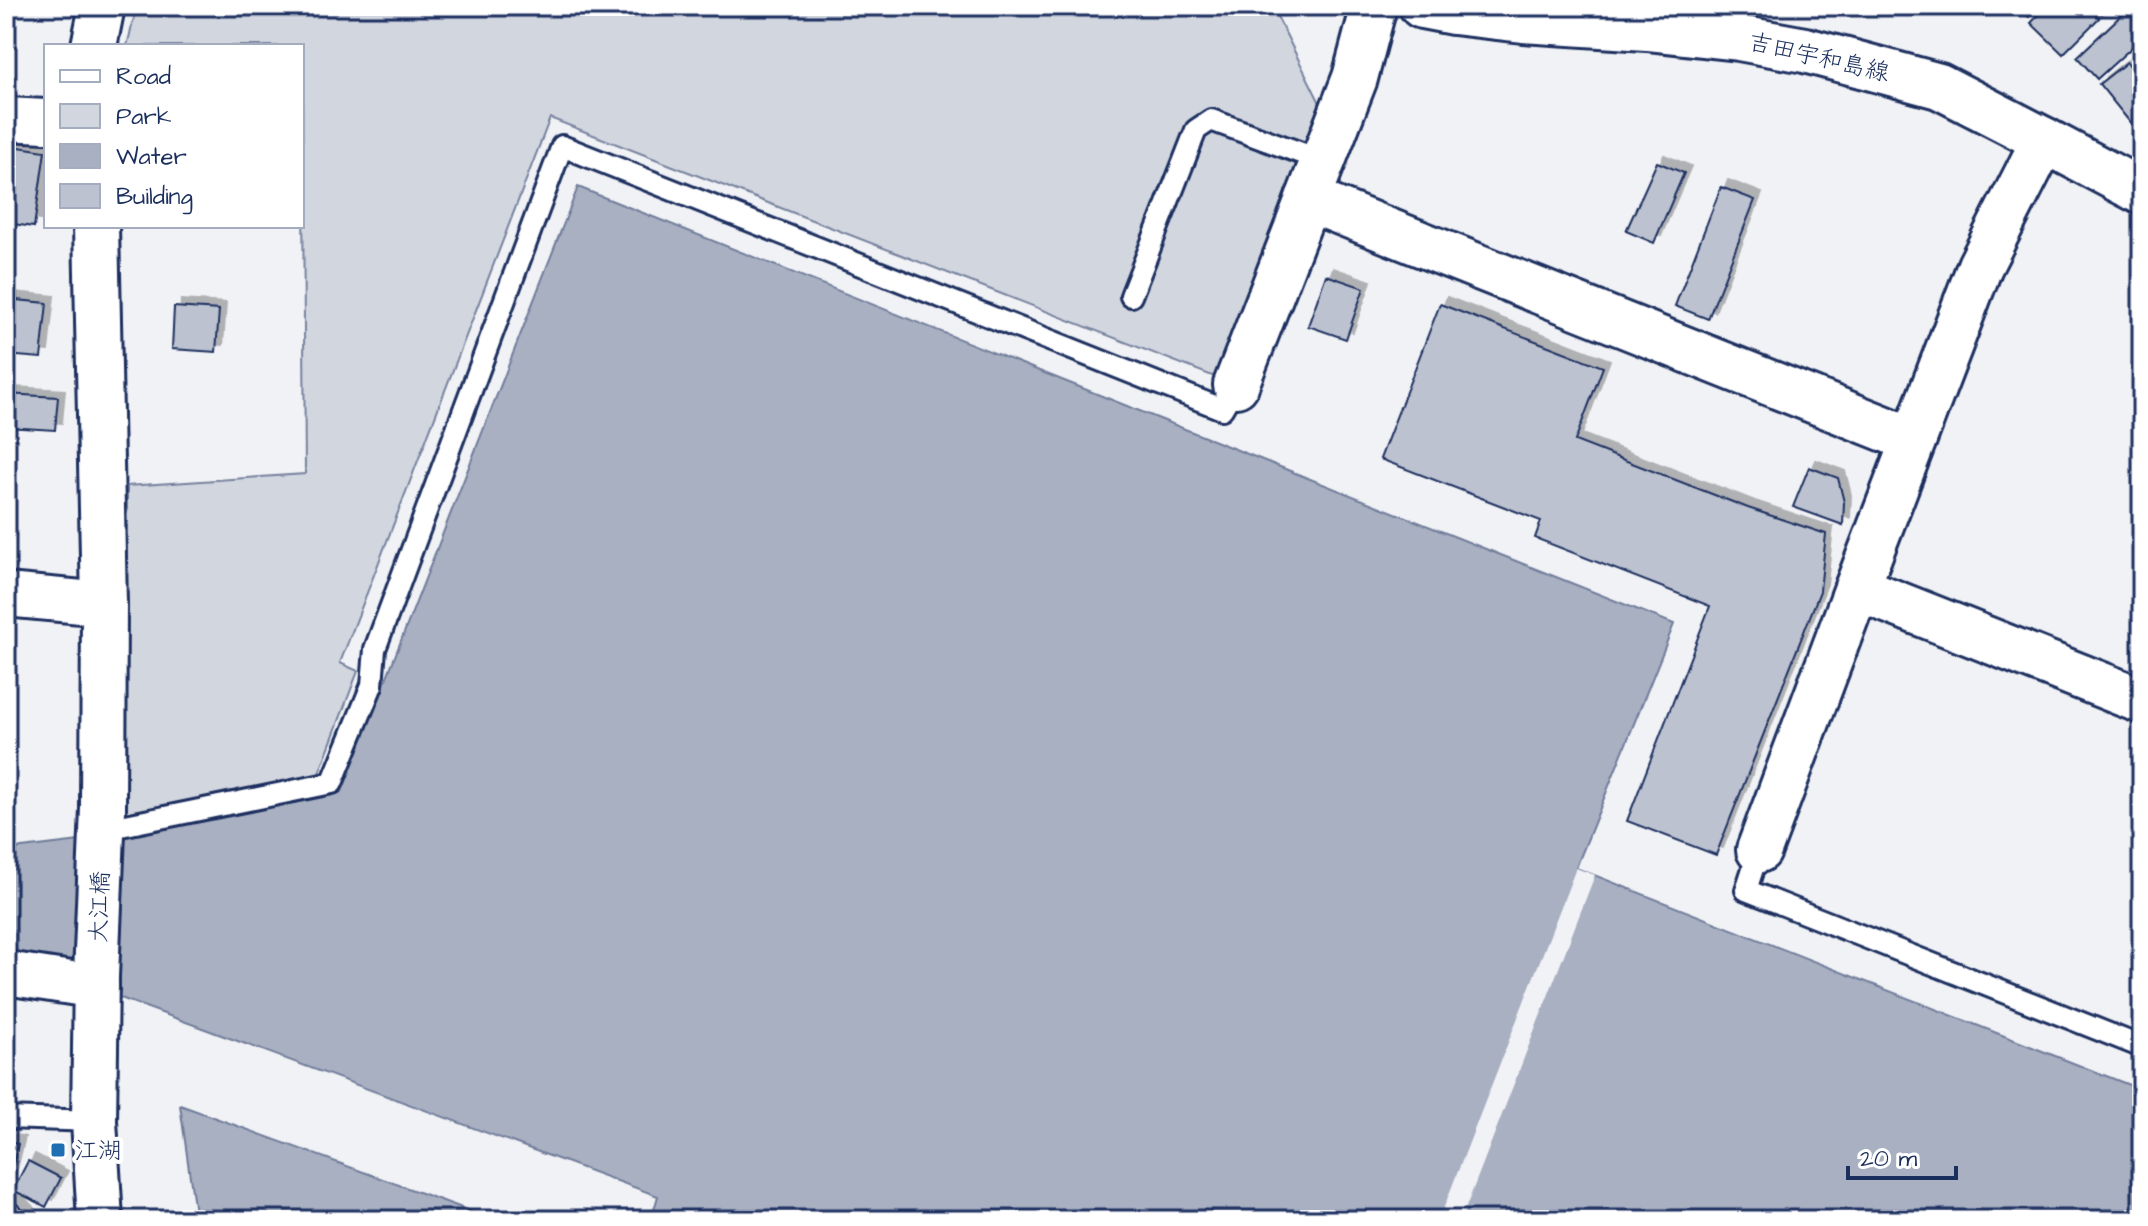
<svg xmlns="http://www.w3.org/2000/svg" width="2148" height="1226" font-family="'Architects Daughter','Klee One',sans-serif">
	<style>
		.green { fill: #d2d6df; stroke: #76829e; stroke-width: 2 }
		.water { fill: #a8b0c2; stroke: #707c9a; stroke-width: 2 }
		.pier { fill: #f1f2f5 }
		.building { fill: #bcc2d0; stroke: #1b2f5e; stroke-width: 2; filter: url(#shadow) }
		.lines { fill: none; stroke-linecap: round; stroke-linejoin: round }
		.service-casing { stroke: #1b2f5e; stroke-width: 26 }
		.minor-casing { stroke: #1b2f5e; stroke-width: 48 }
		.tertiary-casing { stroke: #1b2f5e; stroke-width: 50 }
		.secondary-casing { stroke: #1b2f5e; stroke-width: 50 }
		.service { stroke: #fff; stroke-width: 20 }
		.minor { stroke: #fff; stroke-width: 42 }
		.tertiary { stroke: #fff; stroke-width: 44 }
		.secondary { stroke: #fff; stroke-width: 44 }
		.poi-dot { fill: #1f6fb2; stroke: #fff; stroke-width: 3 }
		.labels { text-anchor: middle; stroke-width: 8; stroke-linejoin: round; paint-order: stroke }
		.street-label { font-size: 24px; fill: #1b2f5e; stroke: #fff }
		.poi-label { font-size: 24px; fill: #1b2f5e; stroke: #fff; text-anchor: start }
	</style>
	<defs>
		<filter id="shadow"><feDropShadow dx="7" dy="-7" stdDeviation="0" flood-color="#0004"/></filter>
	</defs>
	<rect width="100%" height="100%" fill="#f1f2f5"/>
	<filter id="ink" filterUnits="userSpaceOnUse"><feTurbulence type="fractalNoise" baseFrequency=".0125" numOctaves="2"/><feDisplacementMap in="SourceGraphic" scale="16" xChannelSelector="R" yChannelSelector="G"/><feConvolveMatrix kernelMatrix="1 2 1 2 8 2 1 2 1" color-interpolation-filters="sRGB"/></filter>
	<g filter="url(#ink)">
		<path class="green" d="M137,6H1272L1321,105L1220,379L550,118L340,663L358,671L318,776L127,819V486L305,474L302,46H127Z"/>
		<g class="water">
			<path d="M578,187L1674,624L1576,868L2142,1090V1220H651L658,1196L118,997L6,953V850L121,836L342,792Z"/>
			<path d="M180,1105L495,1220H196Z"/>
		</g>
		<path class="pier" d="M1576,868L1595,875L1461,1220H1439Z"/>
		<g class="building">
			<path d="M2012,6H2037L2029,17Z"/>
			<path d="M2047,6H2087L2099,18L2063,54L2031,23Z"/>
			<path d="M2130,7L2142,20V38L2097,79L2077,57Z"/>
			<path d="M2127,62L2142,82V119L2133,126L2099,84Z"/>
			<path d="M6,145L45,151L34,227L6,223Z"/>
			<path d="M1657,162L1684,173L1654,243L1626,231Z"/>
			<path d="M1721,187L1755,200L1708,319L1675,306Z"/>
			<path d="M1326,275L1364,288L1346,339L1308,326Z"/>
			<path d="M6,299L47,303L41,358L6,355Z"/>
			<path d="M1440,304L1603,367L1575,441L1748,508L1826,534L1820,591L1716,855L1627,821L1710,606L1535,538L1541,521L1380,459Z"/>
			<path d="M174,307L219,310L216,352L172,349Z"/>
			<path d="M6,394L58,397L55,430L6,427Z"/>
			<path d="M1809,467L1838,478L1844,502L1843,525L1793,507Z"/>
			<path d="M6,1141L18,1144L6,1193Z"/>
			<path d="M28,1161L61,1178L46,1207L13,1190Z"/>
			<path d="M11,1198L32,1220H6V1202Z"/>
		</g>
		<g class="lines">
			<defs>
				<g id="service">
					<path d="M1131,296L1196,130L1211,120L1323,161"/>
					<path d="M101,830L332,783L372,685L375,649L562,146L1222,409L1236,385"/>
					<path d="M1759,850L1746,890L2142,1047"/>
					<path d="M6,1118L94,1121"/>
				</g>
				<g id="minor">
					<path d="M6,119L46,121"/>
					<path d="M6,595L104,604"/>
					<path d="M6,973L97,987"/>
				</g>
				<g id="tertiary">
					<path d="M94,46L102,6"/>
					<path d="M2044,140L1980,266L1857,588L2142,701"/>
					<path d="M1308,199L1913,440"/>
					<path d="M96,226L104,604L103,809L96,976L94,1121L100,1220"/>
					<path d="M1236,385L1355,78L1374,6"/>
					<path d="M1759,850L1857,588"/>
				</g>
				<path id="secondary" d="M1422,6L1453,12L1523,20L1647,28L1739,38L1805,50L1854,63L1939,86L2044,140L2142,192"/>
			</defs>
			<use href="#service" class="service-casing"/>
			<use href="#minor" class="minor-casing"/>
			<use href="#tertiary" class="tertiary-casing"/>
			<use href="#secondary" class="secondary-casing"/>
			<use href="#service" class="service"/>
			<use href="#minor" class="minor"/>
			<use href="#tertiary" class="tertiary"/>
			<use href="#secondary" class="secondary"/>
		</g>
	</g>
	<rect class="poi-dot" x="50" y="1142" width="16" height="16" rx="4"/>
	<g class="labels">
		<g class="street-label">
			<text transform="translate(1819 57) rotate(13)" y="8">吉田宇和島線</text>
			<text transform="translate(99 907) rotate(-88)" y="8">大江橋</text>
		</g>
		<g class="poi-label">
			<text x="74" y="1158">江湖</text>
		</g>
	</g>
	<rect width="2148" height="1226" fill="none" stroke="#fff" stroke-width="32"/>
	<rect x="16" y="16" width="2116" height="1194" fill="none" stroke="#1b2f5e" stroke-width="3" filter="url(#ink)"/>
	<rect x="44" y="44" width="260" height="184" fill="#ffffff" stroke="#a4acbf" stroke-width="2"/>
	<rect x="60" y="70" width="40" height="12" fill="#ffffff" stroke="#a4acbf" stroke-width="2"/>
	<text x="116" y="84" font-size="24" fill="#1b2f5e">Road</text>
	<rect x="60" y="104" width="40" height="24" fill="#d2d6df" stroke="#a4acbf" stroke-width="2"/>
	<text x="116" y="124" font-size="24" fill="#1b2f5e">Park</text>
	<rect x="60" y="144" width="40" height="24" fill="#a8b0c2" stroke="#a4acbf" stroke-width="2"/>
	<text x="116" y="164" font-size="24" fill="#1b2f5e">Water</text>
	<rect x="60" y="184" width="40" height="24" fill="#bcc2d0" stroke="#a4acbf" stroke-width="2"/>
	<text x="116" y="204" font-size="24" fill="#1b2f5e">Building</text>
	<path d="M1848 1166v12h108v-12" fill="none" stroke="#1b2f5e" stroke-width="4"/>
	<text x="1860" y="1166" font-size="24" fill="#1b2f5e" stroke="#ffffff" stroke-width="6" paint-order="stroke">20 m</text>
</svg>
